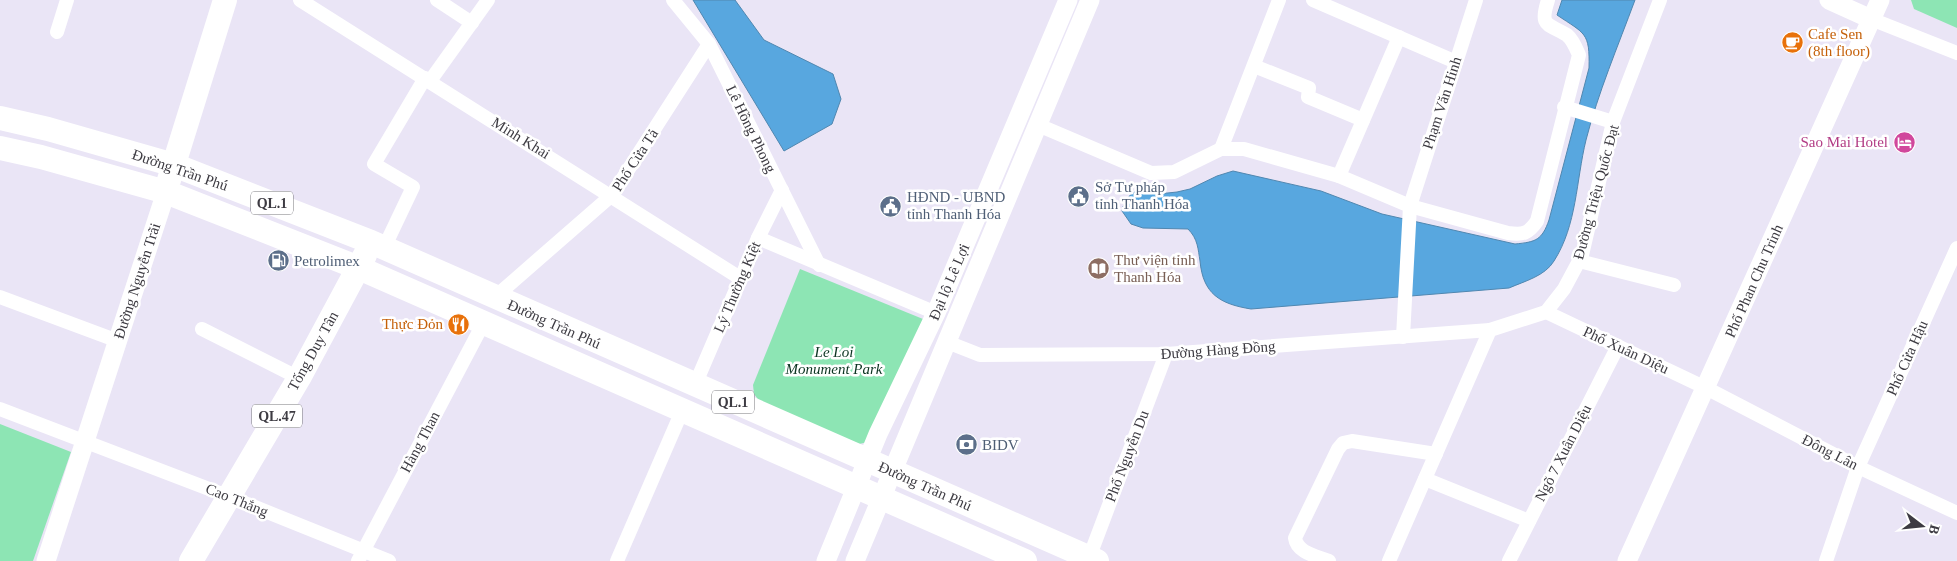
<svg xmlns="http://www.w3.org/2000/svg" width="1957" height="561" font-family="'Times New Roman',serif">
	<style>
		.green { fill: #8de5b4 }
		.water { fill: #58a7df; stroke: #5087b0 }
		.lines { fill: none; stroke-linecap: round; stroke-linejoin: round }
		.street { stroke: #fff; stroke-width: 14 }
		.secondary { stroke: #fff; stroke-width: 19 }
		.highway { stroke: #fff; stroke-width: 24 }
		.labels { text-anchor: middle; stroke-width: 5; stroke-linejoin: round; paint-order: stroke }
		.shield { fill: #fff; stroke: #77767b; stroke-width: 1 }
		.shield-label { font-size: 14px; font-weight: bold; fill: #3d3b42 }
		.food-label { font-size: 15px; fill: #c56008; stroke: #fff; text-anchor: start }
		.street-label { font-size: 15px; fill: #3d3b42; stroke: #fff }
		.hotel-label { font-size: 15px; fill: #b23c85; stroke: #fff; text-anchor: end }
		.service-label { font-size: 15px; fill: #4e5e75; stroke: #fff; text-anchor: start }
		.education-label { font-size: 15px; fill: #785e54; stroke: #fff; text-anchor: start }
		.park-label { font-size: 15px; font-style: italic; fill: #0a3320; stroke: #fff }
	</style>
	<rect width="100%" height="100%" fill="#eae5f6"/>
	<g class="green">
		<path d="M1911,0H1957V28L1914,9Z"/>
		<path d="M800,269L923,319L874,435L868,442L859,444L760,402L754,394L753,385Z"/>
		<path d="M0,424L71,452L33,561H0Z"/>
	</g>
	<g class="water">
		<path d="M693,0H735L764,40L833,74L841,99L832,124L784,151Z"/>
		<path d="M1562,0H1635C1618,46 1598,93 1586,140C1576,181 1577,225 1554,261C1545,276 1525,281 1509,288L1251,309C1220,304 1203,294 1200,261C1198,249 1198,239 1188,229L1143,228L1131,224L1122,211C1124,201 1128,196 1136,191L1158,194L1177,192L1190,189L1217,176L1233,171L1321,191L1382,214L1515,244C1536,242 1542,240 1549,220L1589,68C1590,32 1585,34 1557,15Z"/>
	</g>
	<g class="lines">
		<g class="street">
			<path d="M300,0L740,278"/>
			<path d="M437,0L472,23"/>
			<path d="M673,0L709,44L819,265"/>
			<path d="M1313,0L1456,62"/>
			<path d="M1871,19L1957,53"/>
			<path d="M57,32L67,0"/>
			<path d="M1254,66L1309,88L1308,97L1363,120"/>
			<path d="M430,81L488,0"/>
			<path d="M1564,107L1613,122"/>
			<path d="M1038,125L1151,173L1174,172L1221,149H1244L1339,176L1410,206L1508,233C1523,235 1528,234 1537,221L1579,55C1576,48 1573,40 1567,35C1548,23 1539,28 1548,0"/>
			<path d="M1221,149L1279,0"/>
			<path d="M1339,176L1399,37"/>
			<path d="M758,238L936,313"/>
			<path d="M384,248L413,187L374,164L425,78"/>
			<path d="M1579,261L1674,285"/>
			<path d="M0,297L118,341"/>
			<path d="M495,297L612,195L709,44"/>
			<path d="M1546,312L1706,388L1858,467L1957,513"/>
			<path d="M202,329L299,378"/>
			<path d="M1403,337L1410,206L1476,0"/>
			<path d="M947,342L980,355L1166,354L1490,330"/>
			<path d="M695,385L758,238L782,190"/>
			<path d="M0,409L230,497L389,561"/>
			<path d="M1425,479L1529,521"/>
			<path d="M1089,558L1166,354"/>
			<path d="M358,561L483,324"/>
			<path d="M617,561L682,411"/>
			<path d="M1329,561C1317,556 1297,553 1295,538L1338,449L1343,443L1352,441L1436,454"/>
			<path d="M1389,561L1490,330L1546,312L1564,289L1579,261L1582,255L1613,122L1660,0"/>
			<path d="M1509,561L1618,346"/>
			<path d="M1826,561L1858,467L1957,248"/>
		</g>
		<g class="secondary">
			<path d="M1829,0L1871,19"/>
			<path d="M46,561L166,192"/>
			<path d="M826,561L878,434L936,313L1068,0"/>
			<path d="M855,561L1090,0"/>
			<path d="M1627,561L1880,0"/>
		</g>
		<g class="highway">
			<path d="M0,118L48,129L174,165L371,242L1097,561"/>
			<path d="M0,148L41,157L166,192L359,268L1025,561"/>
			<path d="M169,180L225,0"/>
			<path d="M191,561L299,378L365,255"/>
		</g>
	</g>
	<defs>
		<symbol id="cafe-disc" viewBox="-11 -11 22 22"><circle r="9.5" fill="#e8710a" stroke="#fff"/><path d="M-5.5-4.5H6V0H3Q3 3.5 0 3.5H-2.5Q-5.5 3.5-5.5 0ZM3-3.2v2h1.7v-2ZM-6 4.5H4V6H-6Z" fill="#fff"/></symbol>
		<symbol id="hotel-disc" viewBox="-11 -11 22 22"><circle r="9.5" fill="#d1479c" stroke="#fff"/><path d="M-6-4.5h1.5V1H6V5H4.5V3h-9V5H-6ZM-4 0a1.8 1.8 0 1 1 3.6 0ZM.5 0V-2.5h3Q6-2.5 6 0Z" fill="#fff"/></symbol>
		<symbol id="civic-disc" viewBox="-11 -11 22 22"><circle r="9.5" fill="#5c6f8a" stroke="#fff"/><path d="M-.6-6.5H3V-4.5H.6V-3L4-1V1h2V6H-6V1h2V-1L-.6-3ZM-1.2 2.5V6h2.4V2.5Z" fill="#fff"/></symbol>
		<symbol id="fuel-disc" viewBox="-11 -11 22 22"><circle r="9.5" fill="#5c6f8a" stroke="#fff"/><path d="M-5.5-6h7V0h2V4h1.3V-2.5L3-4.5l.8-.8L6-3V5H2.5V1h-1V6h-7ZM-4.2-4.7v3.2H.2V-4.7Z" fill="#fff"/></symbol>
		<symbol id="library-disc" viewBox="-11 -11 22 22"><circle r="9.5" fill="#8d6e63" stroke="#fff"/><path d="M-6-4Q-3-5.5-.7-3.5V5Q-3 3-6 4ZM6-4Q3-5.5 .7-3.5V5Q3 3 6 4Z" fill="#fff"/></symbol>
		<symbol id="restaurant-disc" viewBox="-11 -11 22 22"><circle r="9.5" fill="#e8710a" stroke="#fff"/><path d="M-5-6h1v4h1v-4h1v4h1v-4h1v5L-1.5 .5V6h-2V.5L-5-1ZM5-6V6H3V1.5H1.5Q1.5-4 5-6Z" fill="#fff"/></symbol>
		<symbol id="bank-disc" viewBox="-11 -11 22 22"><circle r="9.5" fill="#5c6f8a" stroke="#fff"/><path d="M-6-4H6V4H-6ZM0-2.3a2.3 2.3 0 1 0 0 4.6a2.3 2.3 0 1 0 0-4.6Z" fill="#fff"/></symbol>
	</defs>
	<g fill-rule="evenodd">
		<use href="#cafe-disc" x="1780" y="30" width="25" height="25"/>
		<use href="#hotel-disc" x="1892" y="130" width="25" height="25"/>
		<use href="#civic-disc" x="1066" y="184" width="25" height="25"/>
		<use href="#civic-disc" x="878" y="194" width="25" height="25"/>
		<use href="#fuel-disc" x="266" y="248" width="25" height="25"/>
		<use href="#library-disc" x="1086" y="256" width="25" height="25"/>
		<use href="#restaurant-disc" x="446" y="312" width="25" height="25"/>
		<use href="#bank-disc" x="954" y="432" width="25" height="25"/>
	</g>
	<g class="labels">
		<g class="shield">
			<rect x="251" y="191.5" width="42" height="23" rx="4"/>
			<rect x="712" y="390.5" width="42" height="23" rx="4"/>
			<rect x="252" y="404.5" width="50" height="23" rx="4"/>
		</g>
		<g class="shield-label">
			<text x="272" y="208">QL.1</text>
			<text x="733" y="407">QL.1</text>
			<text x="277" y="421">QL.47</text>
		</g>
		<g class="food-label">
			<text x="1808" y="39">Cafe Sen<tspan x="1808" dy="17">(8th floor)</tspan></text>
			<text x="443" y="329" text-anchor="end">Thực Đỏn</text>
		</g>
		<g class="street-label">
			<text transform="translate(1442 103) rotate(-72)" y="5">Phạm Văn Hinh</text>
			<text transform="translate(751 129) rotate(64)" y="5">Lê Hồng Phong</text>
			<text transform="translate(521 138) rotate(32)" y="5">Minh Khai</text>
			<text transform="translate(635 160) rotate(-57)" y="5">Phố Cửa Tả</text>
			<text transform="translate(180 170) rotate(19)" y="5">Đường Trần Phú</text>
			<text transform="translate(1596 192) rotate(-75)" y="5">Đường Triệu Quốc Đạt</text>
			<text transform="translate(137 281) rotate(-72)" y="5">Đường Nguyễn Trãi</text>
			<text transform="translate(1754 281) rotate(-66)" y="5">Phố Phan Chu Trinh</text>
			<text transform="translate(949 282) rotate(-67)" y="5">Đại lộ Lê Lợi</text>
			<text transform="translate(737 287) rotate(-67)" y="5">Lý Thường Kiệt</text>
			<text transform="translate(554 324) rotate(24)" y="5">Đường Trần Phú</text>
			<text transform="translate(1218 350) rotate(-4)" y="5">Đường Hàng Đồng</text>
			<text transform="translate(1626 350) rotate(25)" y="5">Phố Xuân Diệu</text>
			<text transform="translate(313 351) rotate(-61)" y="5">Tống Duy Tân</text>
			<text transform="translate(1907 358) rotate(-66)" y="5">Phố Cửa Hậu</text>
			<text transform="translate(420 442) rotate(-62)" y="5">Hàng Than</text>
			<text transform="translate(1830 452) rotate(27)" y="5">Đông Lân</text>
			<text transform="translate(1563 453) rotate(-63)" y="5">Ngõ 7 Xuân Diệu</text>
			<text transform="translate(1127 456) rotate(-69)" y="5">Phố Nguyễn Du</text>
			<text transform="translate(925 486) rotate(24)" y="5">Đường Trần Phú</text>
			<text transform="translate(237 500) rotate(22)" y="5">Cao Thắng</text>
		</g>
		<g class="hotel-label">
			<text x="1888" y="147">Sao Mai Hotel</text>
		</g>
		<g class="service-label">
			<text x="1095" y="192">Sở Tư pháp<tspan x="1095" dy="17">tỉnh Thanh Hóa</tspan></text>
			<text x="907" y="202">HĐND - UBND<tspan x="907" dy="17">tỉnh Thanh Hóa</tspan></text>
			<text x="294" y="266">Petrolimex</text>
			<text x="982" y="450">BIDV</text>
		</g>
		<g class="education-label">
			<text x="1114" y="265">Thư viện tỉnh<tspan x="1114" dy="17">Thanh Hóa</tspan></text>
		</g>
		<g class="park-label">
			<text x="834" y="357">Le Loi<tspan x="834" dy="17">Monument Park</tspan></text>
		</g>
	</g>
	<g transform="translate(1922 526) rotate(106)" stroke="#ffffff" stroke-width="4" paint-order="stroke">
	<path d="M0-4L9 19L0 12L-9 19Z" fill="#3d3b42"/>
	<text y="-8" font-size="14" font-weight="bold" text-anchor="middle" fill="#3d3b42">B</text>
	</g>
</svg>
